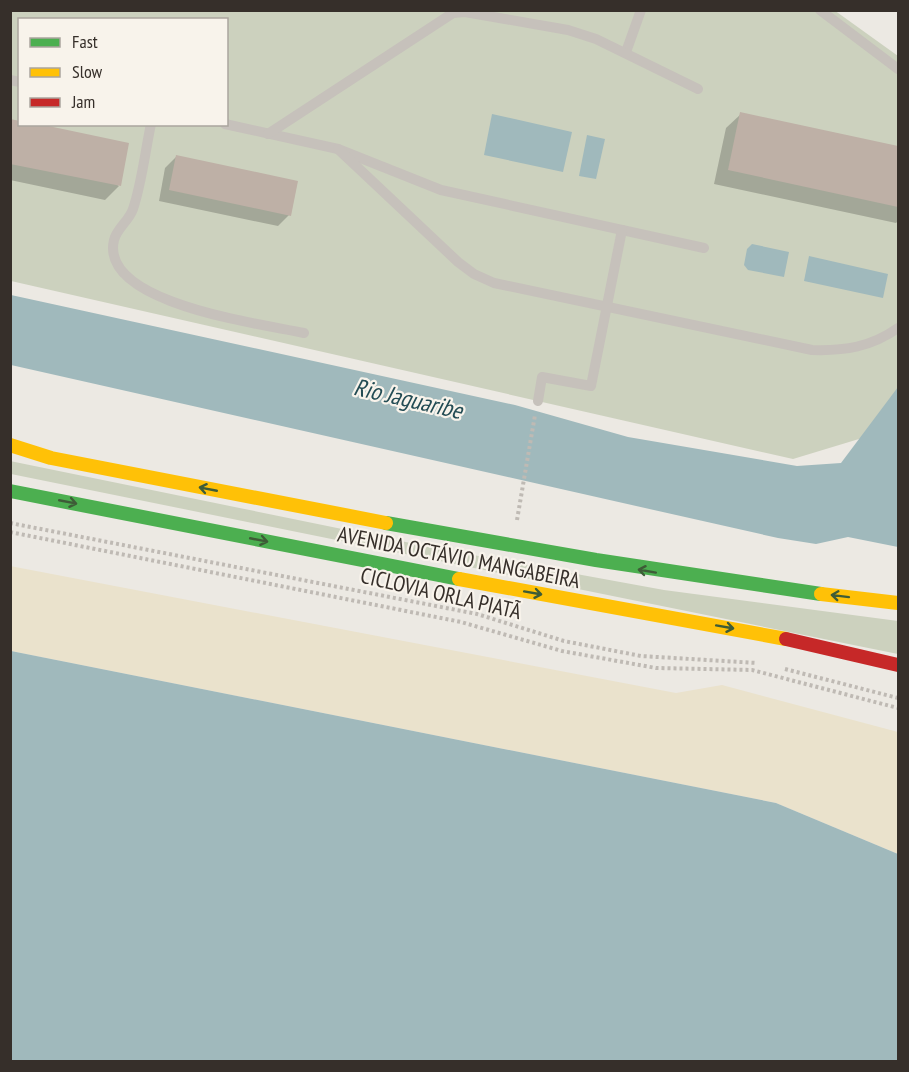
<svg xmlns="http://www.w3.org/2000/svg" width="909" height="1072" font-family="'PT Sans Narrow',sans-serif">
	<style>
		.green { fill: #ccd1be; fill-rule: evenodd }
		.sand { fill: #eae2cc }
		.water { fill: #a0b9bc }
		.shadow { fill: #0003 }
		.building { fill: #beb0a6 }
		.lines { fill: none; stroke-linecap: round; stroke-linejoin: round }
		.path { stroke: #bfbab4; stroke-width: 4; stroke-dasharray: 3 3; stroke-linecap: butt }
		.lane { stroke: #c6c1bb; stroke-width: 10 }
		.fast { stroke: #4caf50; stroke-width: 14 }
		.slow { stroke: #ffc107; stroke-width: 14 }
		.jam { stroke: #c62828; stroke-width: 14 }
		.oneway { stroke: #3e5c37 }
		.labels { text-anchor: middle; stroke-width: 4.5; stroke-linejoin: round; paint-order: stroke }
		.street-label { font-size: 22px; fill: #362f2a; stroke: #f8f3eb }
		.water-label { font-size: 24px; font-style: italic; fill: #234c54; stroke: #f8f3eb }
	</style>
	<rect width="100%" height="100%" fill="#ece9e3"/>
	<g class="green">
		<path d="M834,10L898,56V411L882,432L793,459L11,281V11ZM20,20H226V124H20Z"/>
		<path d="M10,461L435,548L664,590L898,621V654L11,474Z"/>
	</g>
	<path class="sand" d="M10,566L676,693L722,685L898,732V854L776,803L11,651Z"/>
	<g class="water">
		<path d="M492,114L572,132L563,172L484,155Z"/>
		<path d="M587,135L605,139L596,179L579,176Z"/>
		<path d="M752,244L789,252L784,277L748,270L744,265L747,249Z"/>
		<path d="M809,256L888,274L883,298L804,281Z"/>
		<path d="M11,295L515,405L628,437L797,466L841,463L898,387V547L848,537L816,544L778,538L11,365Z"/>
		<path d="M11,651L776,803L898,854V1061H11Z"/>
	</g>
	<g class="shadow">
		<path d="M741,114L898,148V221L896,223L714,184L726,128Z"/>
		<path d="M10,120L20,124L119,186L105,200L10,180Z"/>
		<path d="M176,157L289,215L278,226L159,201L165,168Z"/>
	</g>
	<g class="building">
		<path d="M740,112L898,146V207L728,170Z"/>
		<path d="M10,119L20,121V124H39L129,143L121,186L10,164Z"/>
		<path d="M176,155L298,181L291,216L169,190Z"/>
	</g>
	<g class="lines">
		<g class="path">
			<path d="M517,520L535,415"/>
			<path d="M10,523L477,614L564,641L641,656L757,663"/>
			<path d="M10,532L461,622L562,651L656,668L752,670L898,708"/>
			<path d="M785,669L898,698"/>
		</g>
		<g class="lane">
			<path d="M820,10L898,69"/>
			<path d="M626,52L641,10"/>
			<path d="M10,80L20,82"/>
			<path d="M151,124C145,152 142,182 133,209C129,221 117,228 114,240C99,304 263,324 304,333"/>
			<path d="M225,124L338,149L441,190L704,248"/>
			<path d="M268,134L453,13L465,12L568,30L596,39L698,89"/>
			<path d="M338,149L458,262L474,274L494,283L812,350C845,351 871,347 898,328"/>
			<path d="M538,401L542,377L591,386L622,230"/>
		</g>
		<g class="fast">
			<path d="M10,491L459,579"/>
			<path d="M386,523L596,560L821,594"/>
		</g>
		<g class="slow">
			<path d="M10,445L51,458L386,523"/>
			<path d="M459,579L786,639"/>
			<path d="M821,594L898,603"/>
		</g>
		<path class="jam" d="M786,639L898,665"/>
	</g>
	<defs><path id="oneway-shaft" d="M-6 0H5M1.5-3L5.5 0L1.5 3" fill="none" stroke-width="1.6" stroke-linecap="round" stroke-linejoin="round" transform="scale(1.5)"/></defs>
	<g class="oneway">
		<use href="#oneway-shaft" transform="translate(208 489) rotate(-169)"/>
		<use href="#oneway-shaft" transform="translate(68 502) rotate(11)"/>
		<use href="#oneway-shaft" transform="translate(259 540) rotate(11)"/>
		<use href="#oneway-shaft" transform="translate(647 571) rotate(-170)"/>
		<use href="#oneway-shaft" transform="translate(533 593) rotate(10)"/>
		<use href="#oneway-shaft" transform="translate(840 596) rotate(-173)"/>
		<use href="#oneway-shaft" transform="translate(725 627) rotate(10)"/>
	</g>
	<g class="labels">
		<g class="street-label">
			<text transform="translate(459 557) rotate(11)" y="8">AVENIDA OCTÁVIO MANGABEIRA</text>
			<text transform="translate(441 593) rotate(13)" y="8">CICLOVIA ORLA PIATÃ</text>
		</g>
		<g class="water-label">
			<text transform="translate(408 399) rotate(13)" y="8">Rio Jaguaribe</text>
		</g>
	</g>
	<rect width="909" height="1072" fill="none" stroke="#362f2a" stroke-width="24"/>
	<rect x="18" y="18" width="210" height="108" fill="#f8f3eb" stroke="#aaa59e" stroke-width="1.5"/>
	<rect x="30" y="38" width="30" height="9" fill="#4caf50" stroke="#aaa59e" stroke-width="1.5"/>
	<text x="72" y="48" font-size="18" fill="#362f2a">Fast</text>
	<rect x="30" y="68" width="30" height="9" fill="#ffc107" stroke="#aaa59e" stroke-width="1.5"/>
	<text x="72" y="78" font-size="18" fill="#362f2a">Slow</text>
	<rect x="30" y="98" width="30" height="9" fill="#c62828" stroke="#aaa59e" stroke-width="1.5"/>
	<text x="72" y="108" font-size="18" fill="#362f2a">Jam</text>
</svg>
